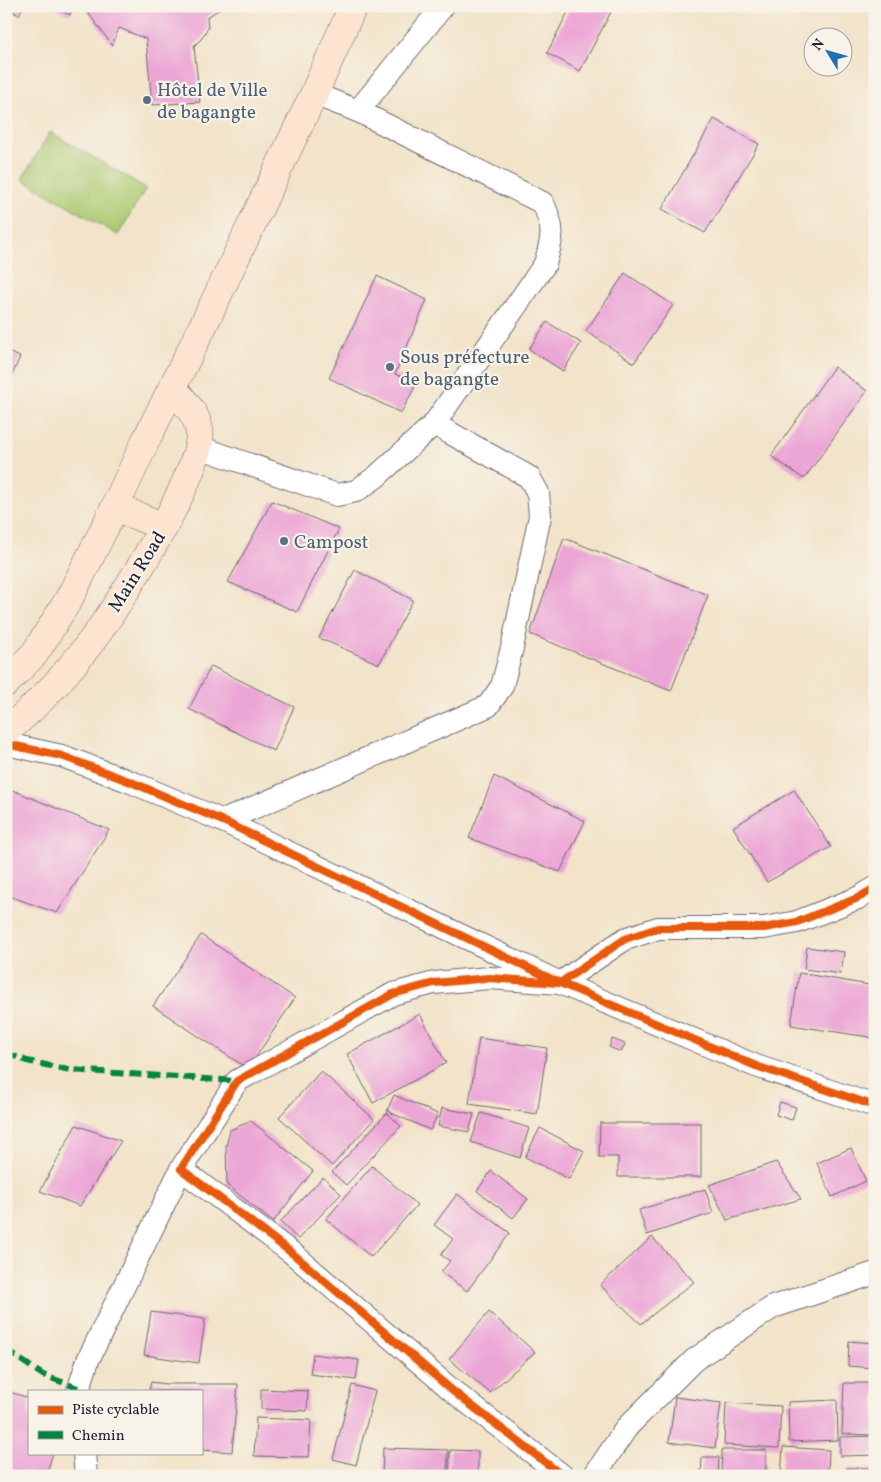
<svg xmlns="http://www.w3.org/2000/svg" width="881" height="1482" font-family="Vollkorn,serif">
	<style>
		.pitch { fill: #acca71; stroke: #677656 }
		.building { fill: #eca6d6 }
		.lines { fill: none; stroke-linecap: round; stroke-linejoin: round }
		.street-casing { stroke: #6b666d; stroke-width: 24 }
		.secondary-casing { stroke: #6b666d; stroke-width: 29 }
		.street { stroke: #fff; stroke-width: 22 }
		.secondary { stroke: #fde4d1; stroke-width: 28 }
		.quiet { stroke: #00873e; stroke-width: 6; stroke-dasharray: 12 6; stroke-linecap: butt }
		.cycleway-casing { stroke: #f7f3e8; stroke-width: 11 }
		.cycleway { stroke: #e8590c; stroke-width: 8 }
		.service-dot { fill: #5c6f8a; stroke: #f7f3e8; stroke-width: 2 }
		.labels { text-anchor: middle; stroke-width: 4.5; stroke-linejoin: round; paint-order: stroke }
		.service-label { font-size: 19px; fill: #4e5e75; stroke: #f7f3e8; text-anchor: start }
		.street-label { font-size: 19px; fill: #22223b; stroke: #f7f3e8 }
	</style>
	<rect width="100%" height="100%" fill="#f7f3e8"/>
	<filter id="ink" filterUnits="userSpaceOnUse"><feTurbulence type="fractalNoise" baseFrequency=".02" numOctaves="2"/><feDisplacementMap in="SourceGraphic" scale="10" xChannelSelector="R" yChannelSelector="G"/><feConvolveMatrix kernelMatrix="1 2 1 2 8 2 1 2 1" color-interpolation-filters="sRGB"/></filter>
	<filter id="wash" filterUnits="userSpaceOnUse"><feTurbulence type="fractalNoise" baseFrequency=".0096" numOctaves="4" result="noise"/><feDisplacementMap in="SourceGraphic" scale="20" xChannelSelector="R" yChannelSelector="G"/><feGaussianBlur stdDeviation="1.12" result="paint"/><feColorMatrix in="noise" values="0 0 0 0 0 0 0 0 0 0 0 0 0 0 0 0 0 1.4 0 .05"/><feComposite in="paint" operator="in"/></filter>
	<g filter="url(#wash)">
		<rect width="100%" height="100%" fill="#f2e3c9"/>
		<path class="pitch" d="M50,132L146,188L118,235L22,179Z"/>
		<g id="blocks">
			<g class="building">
				<path d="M6,6H23L19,15L6,8Z"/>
				<path d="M50,6H74L70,15Z"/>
				<path d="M83,6H225L207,17L208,28L202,38L194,46L200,102L152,105L146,39L119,28L112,45Z"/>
				<path d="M571,6H614L580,71L547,53Z"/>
				<path d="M714,119L759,144L705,233L662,209Z"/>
				<path d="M625,273L673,305L634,363L586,331Z"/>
				<path d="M377,276L427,300L395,374L417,383L401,413L329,378Z"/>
				<path d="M547,322L581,343L563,371L529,349Z"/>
				<path d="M6,351L20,357L6,389Z"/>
				<path d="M834,367L867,391L804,479L771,456Z"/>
				<path d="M272,501L339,529L297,612L228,582Z"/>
				<path d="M564,538L708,595L671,691L530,634Z"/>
				<path d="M355,570L413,600L379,664L319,638Z"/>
				<path d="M211,666L294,707L274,751L189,709Z"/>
				<path d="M494,776L585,821L560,872L469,838Z"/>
				<path d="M10,789L109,830L57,913L6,895V796Z"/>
				<path d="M794,790L831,847L767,882L733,827Z"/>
				<path d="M201,935L295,998L248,1069L153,1006Z"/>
				<path d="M807,947L844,952L841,974L804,969Z"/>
				<path d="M799,973L875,986V1038L791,1025Z"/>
				<path d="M420,1014L446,1063L373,1103L347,1054Z"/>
				<path d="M479,1038L547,1048L537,1114L469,1104Z"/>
				<path d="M612,1039L625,1044L621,1052L609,1047Z"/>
				<path d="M321,1071L374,1119L332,1166L279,1117Z"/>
				<path d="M394,1095L438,1114L430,1130L387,1111Z"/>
				<path d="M780,1102L796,1107L792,1120L776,1115Z"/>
				<path d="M442,1108L474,1114L469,1132L438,1126Z"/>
				<path d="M387,1113L401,1126L346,1185L332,1172Z"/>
				<path d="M481,1113L529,1128L520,1158L471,1142Z"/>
				<path d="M251,1121L313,1171L273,1222L227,1185L226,1146L230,1130Z"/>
				<path d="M600,1123H701V1177H618V1157H599Z"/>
				<path d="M76,1125L121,1141L80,1206L40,1191Z"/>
				<path d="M540,1128L584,1151L569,1179L525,1157Z"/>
				<path d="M851,1148L866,1181L832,1197L817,1163Z"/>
				<path d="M776,1162L801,1199L727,1220L709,1185Z"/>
				<path d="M372,1166L417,1205L371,1257L326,1219Z"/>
				<path d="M491,1171L528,1199L513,1218L477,1191Z"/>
				<path d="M323,1177L341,1194L298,1239L280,1222Z"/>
				<path d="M705,1189L713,1213L647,1235L639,1210Z"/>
				<path d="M457,1194L510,1233L467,1291L441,1272L450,1261L441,1255L453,1239L434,1225Z"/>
				<path d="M652,1237L694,1282L641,1324L600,1285Z"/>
				<path d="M151,1312L205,1319L199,1363L144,1355Z"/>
				<path d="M489,1312L535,1352L490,1393L449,1359Z"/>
				<path d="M849,1341L875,1343V1368L848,1366Z"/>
				<path d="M313,1354L359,1360L356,1380L310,1374Z"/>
				<path d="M151,1382L166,1384H238L232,1452L201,1450V1391H149Z"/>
				<path d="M844,1383H875V1435L842,1434Z"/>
				<path d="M352,1385L375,1391L356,1465L333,1459Z"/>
				<path d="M261,1389L308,1391L307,1411L261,1409Z"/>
				<path d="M6,1391L29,1398V1453H53L46,1476H6Z"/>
				<path d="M675,1397L721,1403L715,1448L669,1442Z"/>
				<path d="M837,1400L838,1440L789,1442L788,1402Z"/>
				<path d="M726,1403L781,1406L779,1448L724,1445Z"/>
				<path d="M256,1418L311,1420L309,1457L254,1456Z"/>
				<path d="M875,1436V1455L840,1456V1437Z"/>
				<path d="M783,1447L829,1450L828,1476H781Z"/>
				<path d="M383,1448L448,1450L447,1476H382Z"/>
				<path d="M450,1450L478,1451V1476H449Z"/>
				<path d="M722,1450H766V1474H721Z"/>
				<path d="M702,1457H719L718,1476H701Z"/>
				<path d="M847,1468H875V1476H846Z"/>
				<path d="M354,1471L355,1476H336L335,1473Z"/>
			</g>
		</g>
	</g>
	<g filter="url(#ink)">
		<use href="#blocks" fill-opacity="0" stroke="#6b666d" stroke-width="1"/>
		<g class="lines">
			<defs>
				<g id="street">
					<path d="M358,111L443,6"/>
					<path d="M199,447L337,495L356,491L376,477L434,424L545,264C553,236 555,230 543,203L358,111L314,94"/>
					<path d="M6,744L62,756L131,782L223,821L560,983L756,1066L875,1106"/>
					<path d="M223,821L488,706L502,686L512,648L540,516L538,493L529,477L434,424"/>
					<path d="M78,1391L88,1360L181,1169"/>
					<path d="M84,1453L86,1476"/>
					<path d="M563,1476L454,1392L292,1253L181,1169L237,1081L393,994L434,983L489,978L560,983L625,939L658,928H764L797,922L858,898L875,888"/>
					<path d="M594,1476L627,1427L694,1360L773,1307L875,1273"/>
				</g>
				<g id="secondary">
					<path d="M115,507L164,527"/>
					<path d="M6,683L35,653L69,599L115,507L146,440L202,328L314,94L353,6"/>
					<path d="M6,731C38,705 65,676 90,643C115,611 208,466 199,429C196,413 183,400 173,388"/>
				</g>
			</defs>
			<use href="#street" class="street-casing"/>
			<use href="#secondary" class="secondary-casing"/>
			<use href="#street" class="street"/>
			<use href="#secondary" class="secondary"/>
			<g class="quiet">
				<path d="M6,1053L27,1061L70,1070L237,1081"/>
				<path d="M6,1350L43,1375L78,1388"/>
			</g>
			<defs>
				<g id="cycleway">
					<path d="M6,744L62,756L131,782L223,821L560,983L756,1066L875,1106"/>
					<path d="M563,1476L454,1392L292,1253L181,1169L237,1081L393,994L434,983L489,978L560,983L625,939L658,928H764L797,922L858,898L875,888"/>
				</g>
			</defs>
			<use href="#cycleway" class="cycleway-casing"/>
			<use href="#cycleway" class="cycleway"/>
		</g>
	</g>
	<g class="service-dot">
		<circle cx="147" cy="100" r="5"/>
		<circle cx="390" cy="367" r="5"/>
		<circle cx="284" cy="541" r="5"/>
	</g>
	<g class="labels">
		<g class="service-label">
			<text x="157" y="96">Hôtel de Ville<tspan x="157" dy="22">de bagangte</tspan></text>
			<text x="400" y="363">Sous préfecture<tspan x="400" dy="22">de bagangte</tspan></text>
			<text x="294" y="548">Campost</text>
		</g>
		<g class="street-label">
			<text transform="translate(136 571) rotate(-58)" y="7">Main Road</text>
		</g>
	</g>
	<rect width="881" height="1482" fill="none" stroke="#f7f3e8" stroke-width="25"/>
	<rect x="28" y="1390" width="175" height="65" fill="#f7f3e8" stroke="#a29fa3"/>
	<rect x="38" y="1406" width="25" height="8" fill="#e8590c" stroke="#a29fa3"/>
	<text x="72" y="1414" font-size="15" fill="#22223b">Piste cyclable</text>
	<rect x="38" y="1431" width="25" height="8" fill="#00873e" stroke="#a29fa3"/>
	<text x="72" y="1440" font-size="15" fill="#22223b">Chemin</text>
	<g transform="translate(828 52) rotate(307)"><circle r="24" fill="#f7f3e8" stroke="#a29fa3"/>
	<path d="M0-4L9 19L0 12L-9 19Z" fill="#1f6fb2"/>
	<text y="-8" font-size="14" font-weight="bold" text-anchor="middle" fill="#22223b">N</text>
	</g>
</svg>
